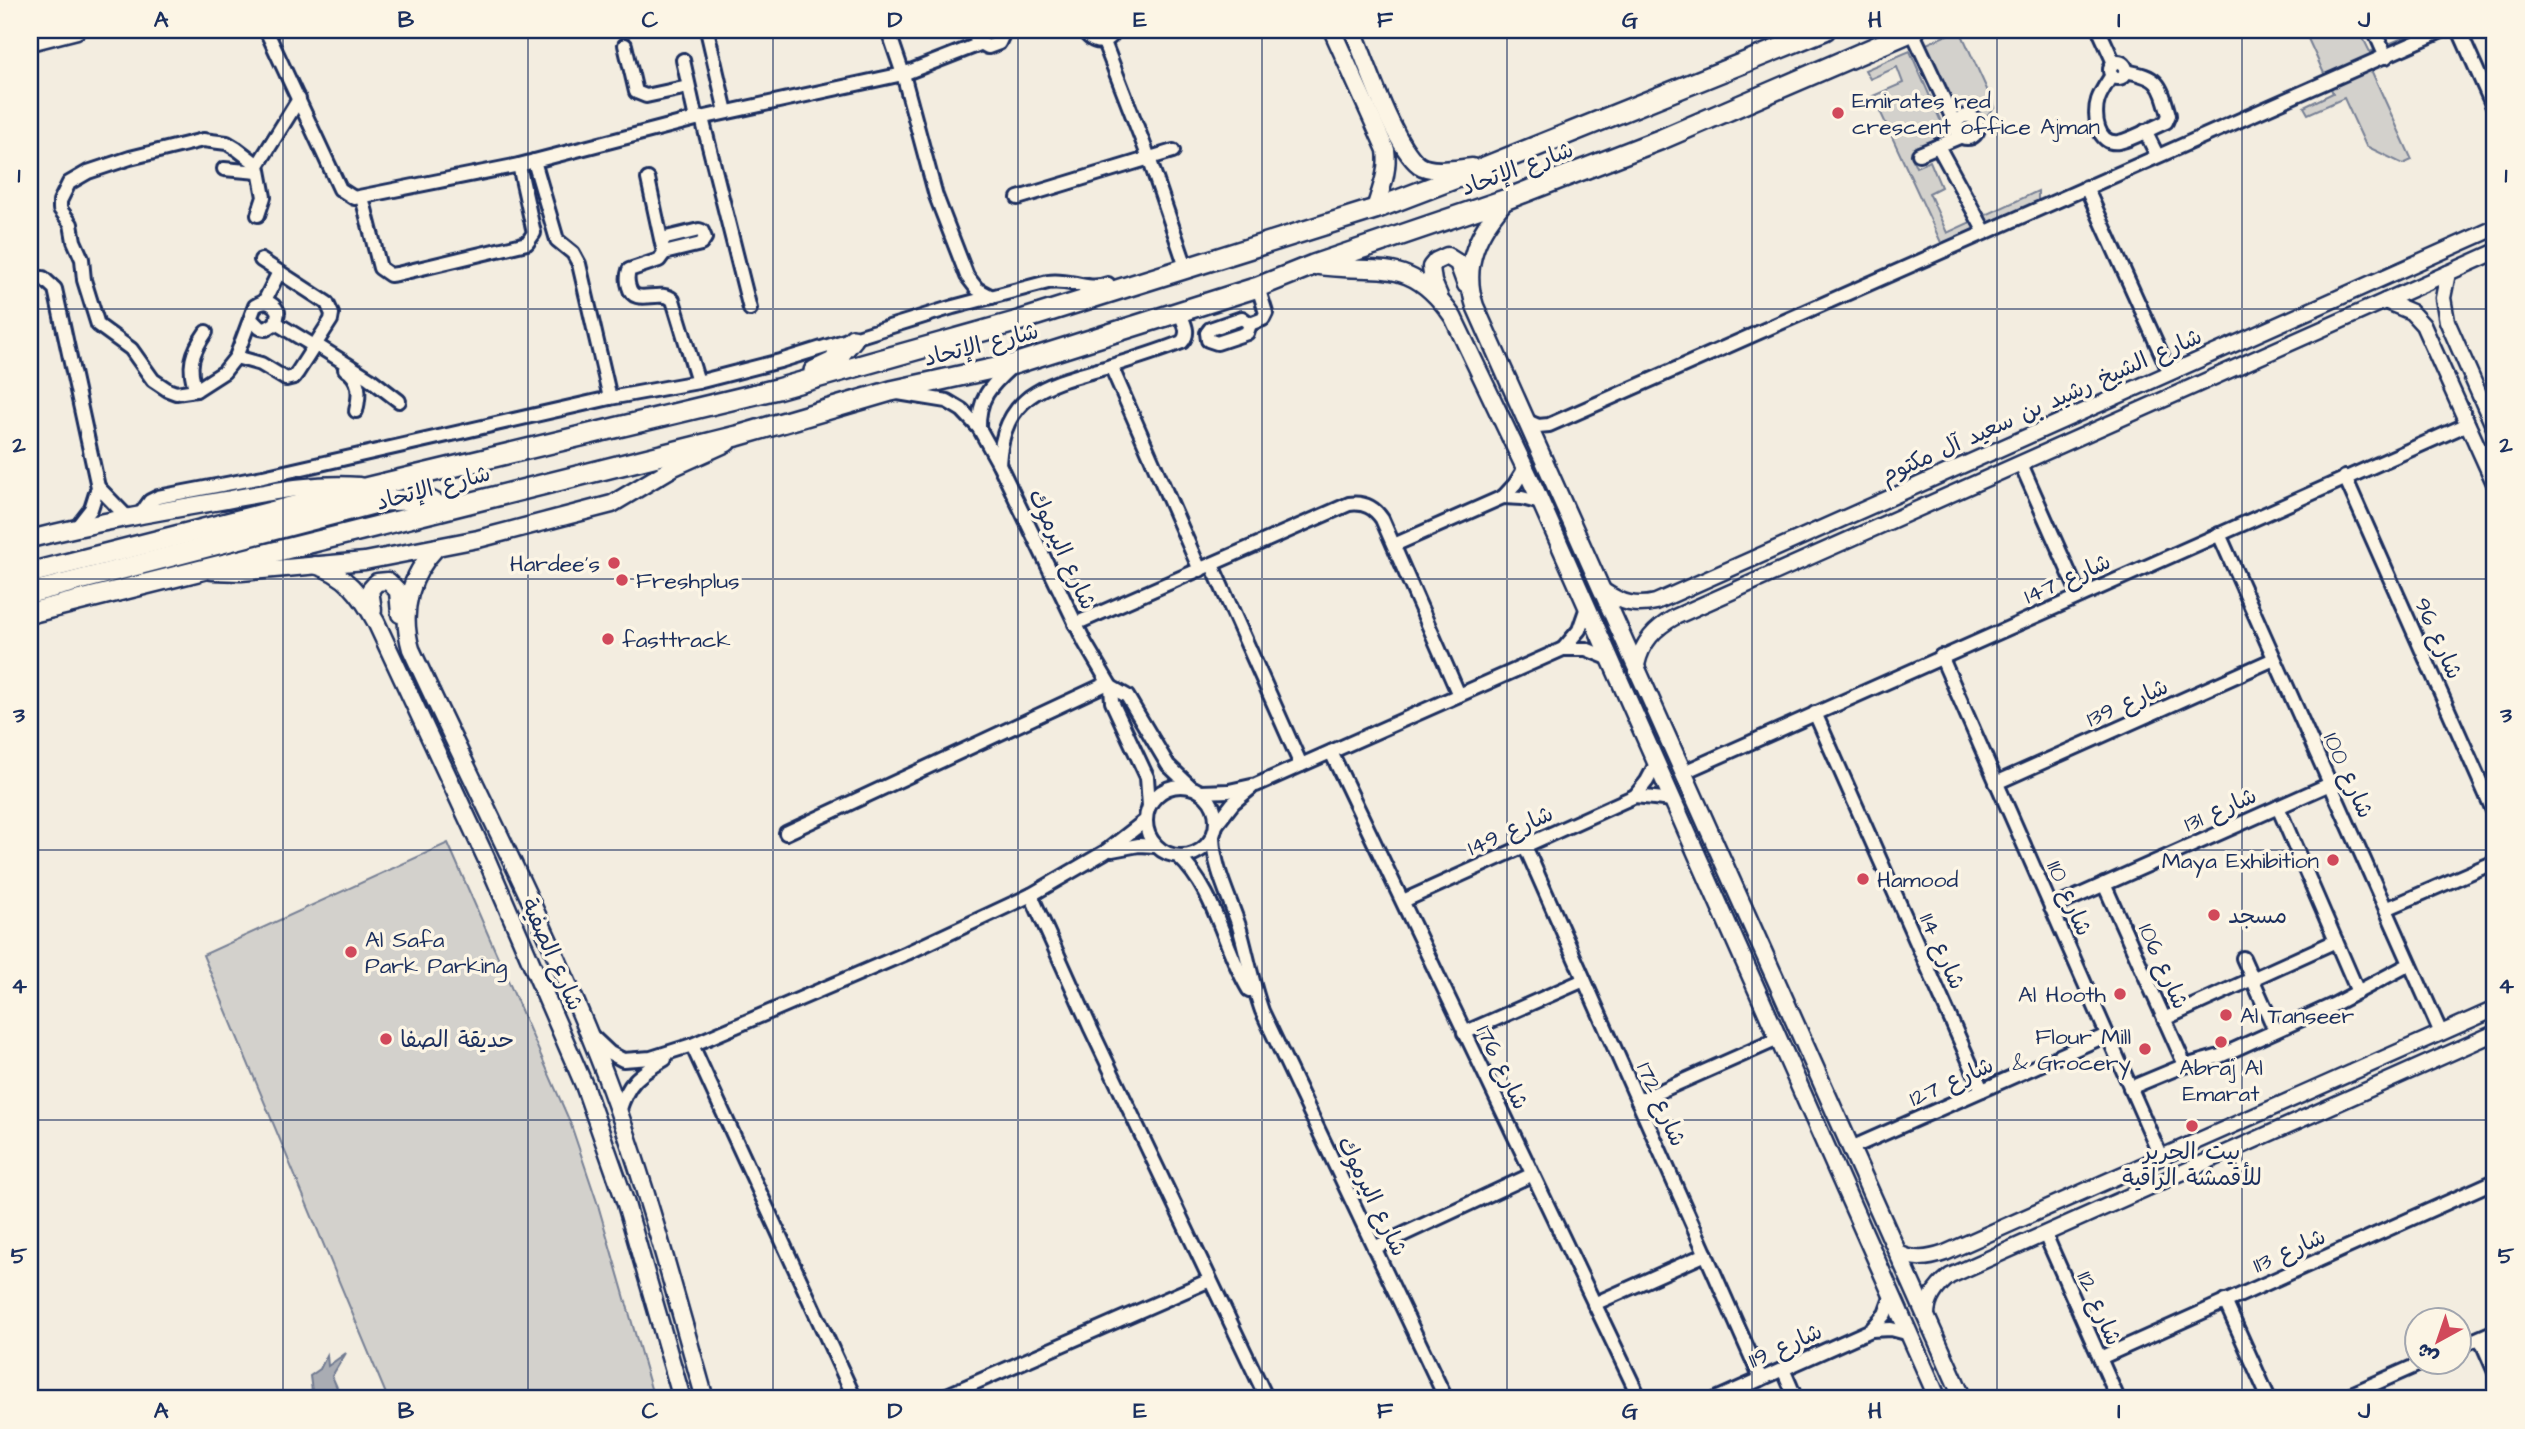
<svg xmlns="http://www.w3.org/2000/svg" width="2525" height="1429" font-family="'Architects Daughter','Playpen Sans Arabic',sans-serif">
	<style>
		.green { fill: #d3d1cc; stroke: #778095; stroke-width: 2 }
		.water { fill: #a9acb3; stroke: #707a91; stroke-width: 2 }
		.lines { fill: none; stroke-linecap: round; stroke-linejoin: round }
		.minor-casing { stroke: #1b2f5e; stroke-width: 18 }
		.tertiary-casing { stroke: #1b2f5e; stroke-width: 19 }
		.secondary-casing { stroke: #1b2f5e; stroke-width: 21 }
		.trunk-casing { stroke: #1b2f5e; stroke-width: 24 }
		.minor { stroke: #fcf5e5; stroke-width: 12 }
		.tertiary { stroke: #fcf5e5; stroke-width: 14 }
		.secondary { stroke: #fcf5e5; stroke-width: 16 }
		.trunk { stroke: #fcf5e5; stroke-width: 19 }
		.grid { fill: none; stroke: #1b2f5e; stroke-width: 2; stroke-opacity: 0.55 }
		.poi-dot { fill: #d1495b; stroke: #fcf5e5; stroke-width: 2.5 }
		.labels { text-anchor: middle; stroke-width: 7; stroke-linejoin: round; paint-order: stroke }
		.poi-label { font-size: 23px; fill: #1b2f5e; stroke: #fcf5e5; text-anchor: start }
		.street-label { font-size: 23px; fill: #1b2f5e; stroke: #fcf5e5 }
		.neatline { fill: none; stroke: #1b2f5e; stroke-width: 2.5 }
		.grid-label { font-size: 23px; text-anchor: middle; font-weight: bold; fill: #1b2f5e }
	</style>
	<rect width="100%" height="100%" fill="#f3ede0"/>
	<filter id="ink" filterUnits="userSpaceOnUse"><feTurbulence type="fractalNoise" baseFrequency=".0143" numOctaves="2"/><feDisplacementMap in="SourceGraphic" scale="14" xChannelSelector="R" yChannelSelector="G"/><feConvolveMatrix kernelMatrix="1 2 1 2 8 2 1 2 1" color-interpolation-filters="sRGB"/></filter>
	<g filter="url(#ink)">
		<g class="green">
			<path d="M1958,30H1960L1995,107L1982,121L1969,114L1954,118L1922,46Z"/>
			<path d="M2304,30H2359L2370,52L2421,30H2437L2367,61L2412,160L2403,164L2366,146L2344,98L2308,114L2304,107L2333,93Z"/>
			<path d="M1910,51L1946,133L1944,141L1911,155L1916,167L1930,161L1941,187L1929,193L1947,233L2038,191V207L1944,249L1873,96L1903,83L1897,67L1870,79L1865,70Z"/>
			<path d="M448,843L570,1122L598,1205L654,1399H388L203,955Z"/>
		</g>
		<path class="water" d="M346,1353L332,1376L342,1399H313L310,1376L320,1369L327,1355L328,1366Z"/>
		<g class="lines">
			<defs>
				<g id="minor">
					<path d="M266,30L340,189L354,198L519,165L696,119L903,74L980,44"/>
					<path d="M707,30L726,112"/>
					<path d="M888,30L903,74L936,196L967,276L977,289L992,297"/>
					<path d="M973,30L977,41L988,47L999,43L1005,30"/>
					<path d="M1084,30C1091,45 1108,46 1115,30"/>
					<path d="M2099,30L2114,63"/>
					<path d="M2374,30L2386,57"/>
					<path d="M2459,30L2495,111"/>
					<path d="M1912,31L1952,117L1957,123"/>
					<path d="M1104,42L1149,158L1186,267"/>
					<path d="M625,45L636,92L646,96L688,87"/>
					<path d="M683,60L696,119"/>
					<circle cx="2118" cy="70" r="8"/>
					<path d="M2112,75C2107,83 2101,91 2098,100C2093,115 2097,146 2119,142C2134,139 2151,128 2166,122L2169,115C2160,83 2159,77 2125,71"/>
					<circle cx="1967" cy="127" r="11"/>
					<path d="M702,118L750,309"/>
					<path d="M2145,131L2157,155"/>
					<path d="M1938,146L1985,232"/>
					<path d="M1919,154L1962,136"/>
					<path d="M534,161L557,240L573,253L579,264L610,398"/>
					<path d="M224,169L258,172"/>
					<path d="M648,179L664,253L659,260L629,270C627,276 627,281 629,287C634,307 660,288 673,300L698,382"/>
					<path d="M2086,187L2170,373"/>
					<path d="M362,197L380,268L390,275L397,274L527,243L534,233L519,165"/>
					<path d="M1018,198L1173,151"/>
					<path d="M258,215L264,197L258,165L299,99"/>
					<path d="M662,239L699,230L702,231L705,238L701,244L664,253"/>
					<path d="M30,279L43,278L55,289L98,487L91,509L77,527"/>
					<path d="M264,302L279,272"/>
					<path d="M1242,318L1250,324L1247,333L1217,343L1208,340L1207,333L1210,329Z"/>
					<path d="M251,319L260,328L266,329L276,323L278,312C273,302 265,299 255,306L236,357L224,372L196,390L176,393L168,390L153,380L131,349L98,325L84,280L82,259L74,241L71,224L60,209V201L69,183L88,172L130,158L203,140L227,143L237,149L258,165"/>
					<path d="M276,323L314,346"/>
					<path d="M1250,324L1263,319L1266,313L1258,287"/>
					<path d="M315,344L369,378L399,401"/>
					<path d="M236,357L261,364L286,379L294,377L297,373L331,320L332,314L327,303L261,260"/>
					<path d="M1111,366L1200,570"/>
					<path d="M345,369C361,379 360,394 356,411"/>
					<path d="M196,390C187,367 192,352 206,332"/>
					<path d="M898,393L947,401L962,410L979,428L999,464L1085,643L1111,687L1112,702L1147,777L1149,806"/>
					<path d="M1527,421L1538,426L1549,425L2444,30"/>
					<path d="M979,428C978,399 990,386 1011,367"/>
					<path d="M999,464C1003,393 1047,384 1105,368C1130,360 1157,352 1182,342C1191,332 1183,322 1179,311"/>
					<path d="M2021,464L2079,595"/>
					<path d="M2345,477L2495,815"/>
					<path d="M98,487L127,517"/>
					<path d="M1503,497L1522,498L1541,503"/>
					<path d="M140,515L150,501L158,497L263,477L610,398L698,382L780,361L953,307L1048,282C1069,278 1087,292 1108,284"/>
					<path d="M2219,534L2441,1033"/>
					<path d="M1394,545L1503,497L1515,484L1525,468"/>
					<path d="M1212,565L1301,765"/>
					<path d="M1075,624L1349,504C1364,502 1374,507 1382,519L1459,695"/>
					<path d="M1563,649L1579,630L1587,607"/>
					<path d="M1941,656L2161,1157"/>
					<path d="M1111,687L1127,696L1168,765L1191,787"/>
					<path d="M1815,713L1982,1090"/>
					<path d="M1331,752L1640,1399"/>
					<path d="M1684,772L2468,424"/>
					<path d="M1996,783L2274,659"/>
					<circle cx="1181" cy="821" r="35"/>
					<path d="M1201,792L1229,791L1256,785L1563,649H1586L1608,658"/>
					<path d="M1635,796L1647,781L1656,764"/>
					<path d="M2278,807L2358,992"/>
					<path d="M1216,825L1233,803L1251,788"/>
					<path d="M786,833L1108,683"/>
					<path d="M1213,837C1214,869 1229,896 1239,926C1247,954 1252,983 1262,1011L1446,1399"/>
					<path d="M1525,846L1761,1379"/>
					<path d="M1112,850L1139,845L1156,846"/>
					<path d="M1178,856C1216,891 1223,947 1249,990"/>
					<path d="M2104,884L2185,1065"/>
					<path d="M1031,895L1091,1029L1267,1399"/>
					<path d="M1403,901L1635,796L1673,800"/>
					<path d="M2051,908L2330,784"/>
					<path d="M2386,909L2495,862"/>
					<path d="M2243,958L2275,1030"/>
					<path d="M2164,1019L2336,941"/>
					<path d="M1464,1033L1584,980"/>
					<path d="M592,1036L610,1053L623,1060L651,1058L692,1045L907,953L1031,895L1105,852L1146,820"/>
					<path d="M692,1045L855,1399"/>
					<path d="M2130,1088L2178,1068L2220,1056L2333,1005L2410,964"/>
					<path d="M1638,1101L1778,1039"/>
					<path d="M619,1112C628,1082 638,1075 665,1059"/>
					<path d="M1851,1148L2107,1035"/>
					<path d="M2045,1234L2118,1399"/>
					<path d="M1374,1248L1531,1175"/>
					<path d="M2225,1301L2269,1399"/>
					<path d="M1594,1304L1706,1254"/>
					<path d="M1871,1330L1885,1314L1892,1295"/>
					<path d="M2480,1338L2495,1372"/>
					<path d="M2458,1347L2495,1331"/>
					<path d="M2100,1358L2495,1181"/>
					<path d="M1783,1369L1796,1399"/>
					<path d="M938,1399L1210,1280"/>
					<path d="M1716,1399L1871,1330L1891,1329L1910,1334"/>
					<path d="M2340,1399L2424,1362"/>
				</g>
				<g id="tertiary">
					<path d="M2448,273L2443,298L2447,321L2495,430"/>
					<path d="M2385,301L2411,312L2423,325L2495,485"/>
					<path d="M1604,591C1622,603 1635,607 1656,602L2495,228"/>
					<path d="M1637,665C1642,642 1655,628 1675,617L2495,252"/>
					<path d="M1897,1252C1913,1261 1928,1259 1945,1253L2495,1009"/>
					<path d="M1927,1318C1926,1300 1936,1287 1950,1276L2495,1033"/>
				</g>
				<g id="secondary">
					<path d="M1332,30L1386,150C1389,171 1381,189 1375,209"/>
					<path d="M1353,30C1366,61 1394,146 1419,165C1432,174 1458,168 1472,167"/>
					<path d="M30,42L77,30"/>
					<path d="M1507,199C1479,230 1461,264 1475,306L1963,1399"/>
					<path d="M1313,265C1377,276 1408,252 1453,317L1535,489L1938,1399"/>
					<path d="M1439,296L1433,282L1431,267L1436,261L1447,256L1458,263L1466,285"/>
					<path d="M30,539C93,523 156,512 220,501C266,493 312,482 359,486"/>
					<path d="M437,547C410,575 400,611 411,649C476,790 549,929 605,1074C645,1180 674,1290 705,1399"/>
					<path d="M315,565C346,574 361,595 376,622L486,858L584,1085L626,1204L682,1399"/>
					<path d="M212,571L241,572L365,561L478,539L612,504L674,467L727,443"/>
					<path d="M373,610L370,590L377,582L388,581L398,591L400,614"/>
				</g>
				<g id="trunk">
					<path d="M814,371L833,362L853,339"/>
					<path d="M30,573L369,487L777,389L1015,322L1375,209L1485,167L1825,30"/>
					<path d="M30,593L384,501L426,499L444,508"/>
					<path d="M30,613L737,436L891,391L1014,364L1258,287L1313,265L1507,199L1662,139L1915,30"/>
				</g>
			</defs>
			<use href="#minor" class="minor-casing"/>
			<use href="#tertiary" class="tertiary-casing"/>
			<use href="#secondary" class="secondary-casing"/>
			<use href="#trunk" class="trunk-casing"/>
			<use href="#minor" class="minor"/>
			<use href="#tertiary" class="tertiary"/>
			<use href="#secondary" class="secondary"/>
			<use href="#trunk" class="trunk"/>
		</g>
	</g>
	<path class="grid" d="M283,30V1399M528,30V1399M773,30V1399M1018,30V1399M1262,30V1399M1507,30V1399M1752,30V1399M1997,30V1399M2242,30V1399M30,309H2495M30,579H2495M30,850H2495M30,1120H2495"/>
	<g class="poi-dot">
		<circle cx="1838" cy="113" r="7"/>
		<circle cx="614" cy="563" r="7"/>
		<circle cx="622" cy="580" r="7"/>
		<circle cx="608" cy="639" r="7"/>
		<circle cx="2333" cy="860" r="7"/>
		<circle cx="1863" cy="879" r="7"/>
		<circle cx="2214" cy="915" r="7"/>
		<circle cx="351" cy="952" r="7"/>
		<circle cx="2120" cy="994" r="7"/>
		<circle cx="2226" cy="1015" r="7"/>
		<circle cx="386" cy="1039" r="7"/>
		<circle cx="2221" cy="1042" r="7"/>
		<circle cx="2145" cy="1049" r="7"/>
		<circle cx="2192" cy="1126" r="7"/>
	</g>
	<g class="labels">
		<g class="poi-label">
			<text x="1852" y="108">Emirates red<tspan x="1852" dy="26">crescent office Ajman</tspan></text>
			<text x="600" y="571" text-anchor="end">Hardee's</text>
			<text x="636" y="588">Freshplus</text>
			<text x="622" y="647">fasttrack</text>
			<text x="2319" y="868" text-anchor="end">Maya Exhibition</text>
			<text x="1877" y="887">Hamood</text>
			<text x="2228" y="923">مسجد</text>
			<text x="365" y="947">Al Safa<tspan x="365" dy="26">Park Parking</tspan></text>
			<text x="2106" y="1002" text-anchor="end">Al Hooth</text>
			<text x="2240" y="1023">Al Tanseer</text>
			<text x="2131" y="1044" text-anchor="end">Flour Mill<tspan x="2131" dy="26">&amp; Grocery</tspan></text>
			<text x="400" y="1047">حديقة الصفا</text>
			<text x="2221" y="1075" text-anchor="middle">Abraj Al<tspan x="2221" dy="26">Emarat</tspan></text>
			<text x="2192" y="1159" text-anchor="middle">بيت الحرير<tspan x="2192" dy="26">للأقمشة الراقية</tspan></text>
		</g>
		<g class="street-label">
			<text transform="translate(1517 168) rotate(-20)" y="8">شارع الإتحاد</text>
			<text transform="translate(981 344) rotate(-14)" y="8">شارع الإتحاد</text>
			<text transform="translate(2041 405) rotate(-24)" y="8">شارع الشيخ رشيد بن سعيد آل مكتوم</text>
			<text transform="translate(433 487) rotate(-15)" y="8">شارع الإتحاد</text>
			<text transform="translate(1063 549) rotate(65)" y="8">شارع اليرموك</text>
			<text transform="translate(2067 578) rotate(-24)" y="8">شارع 147</text>
			<text transform="translate(2439 638) rotate(66)" y="8">شارع 96</text>
			<text transform="translate(2127 702) rotate(-24)" y="8">شارع 139</text>
			<text transform="translate(2349 775) rotate(66)" y="8">شارع 100</text>
			<text transform="translate(2220 809) rotate(-24)" y="8">شارع 131</text>
			<text transform="translate(1510 830) rotate(-24)" y="8">شارع 149</text>
			<text transform="translate(2070 898) rotate(66)" y="8">شارع 110</text>
			<text transform="translate(1943 951) rotate(66)" y="8">شارع 114</text>
			<text transform="translate(553 954) rotate(66)" y="8">شارع الصفية</text>
			<text transform="translate(2164 966) rotate(66)" y="8">شارع 106</text>
			<text transform="translate(1503 1067) rotate(64)" y="8">شارع 176</text>
			<text transform="translate(1951 1081) rotate(-24)" y="8">شارع 127</text>
			<text transform="translate(1662 1104) rotate(66)" y="8">شارع 172</text>
			<text transform="translate(1373 1196) rotate(64)" y="8">شارع اليرموك</text>
			<text transform="translate(2289 1250) rotate(-24)" y="8">شارع 113</text>
			<text transform="translate(2100 1308) rotate(66)" y="8">شارع 112</text>
			<text transform="translate(1785 1345) rotate(-24)" y="8">شارع 119</text>
		</g>
	</g>
	<rect width="2525" height="1429" fill="none" stroke="#fcf5e5" stroke-width="77"/>
	<g transform="translate(2438 1341) rotate(220)"><circle r="33" fill="#fcf5e5" stroke="#a2a6af" stroke-width="2"/>
	<path d="M0-5L12 26L0 18L-12 26Z" fill="#d1495b"/>
	<text y="-10" font-size="19" font-weight="bold" text-anchor="middle" fill="#1b2f5e">ش</text>
	</g>
	<rect x="38" y="38" width="2448" height="1352" class="neatline"/>
	<g class="grid-label">
		<text x="161" y="27">A</text>
		<text x="406" y="27">B</text>
		<text x="650" y="27">C</text>
		<text x="895" y="27">D</text>
		<text x="1140" y="27">E</text>
		<text x="1385" y="27">F</text>
		<text x="1630" y="27">G</text>
		<text x="1875" y="27">H</text>
		<text x="2119" y="27">I</text>
		<text x="2364" y="27">J</text>
		<text x="19" y="182">1</text>
		<text x="2506" y="182">1</text>
		<text x="19" y="452">2</text>
		<text x="2506" y="452">2</text>
		<text x="19" y="722">3</text>
		<text x="2506" y="722">3</text>
		<text x="19" y="993">4</text>
		<text x="2506" y="993">4</text>
		<text x="19" y="1263">5</text>
		<text x="2506" y="1263">5</text>
		<text x="161" y="1418">A</text>
		<text x="406" y="1418">B</text>
		<text x="650" y="1418">C</text>
		<text x="895" y="1418">D</text>
		<text x="1140" y="1418">E</text>
		<text x="1385" y="1418">F</text>
		<text x="1630" y="1418">G</text>
		<text x="1875" y="1418">H</text>
		<text x="2119" y="1418">I</text>
		<text x="2364" y="1418">J</text>
	</g>
</svg>
